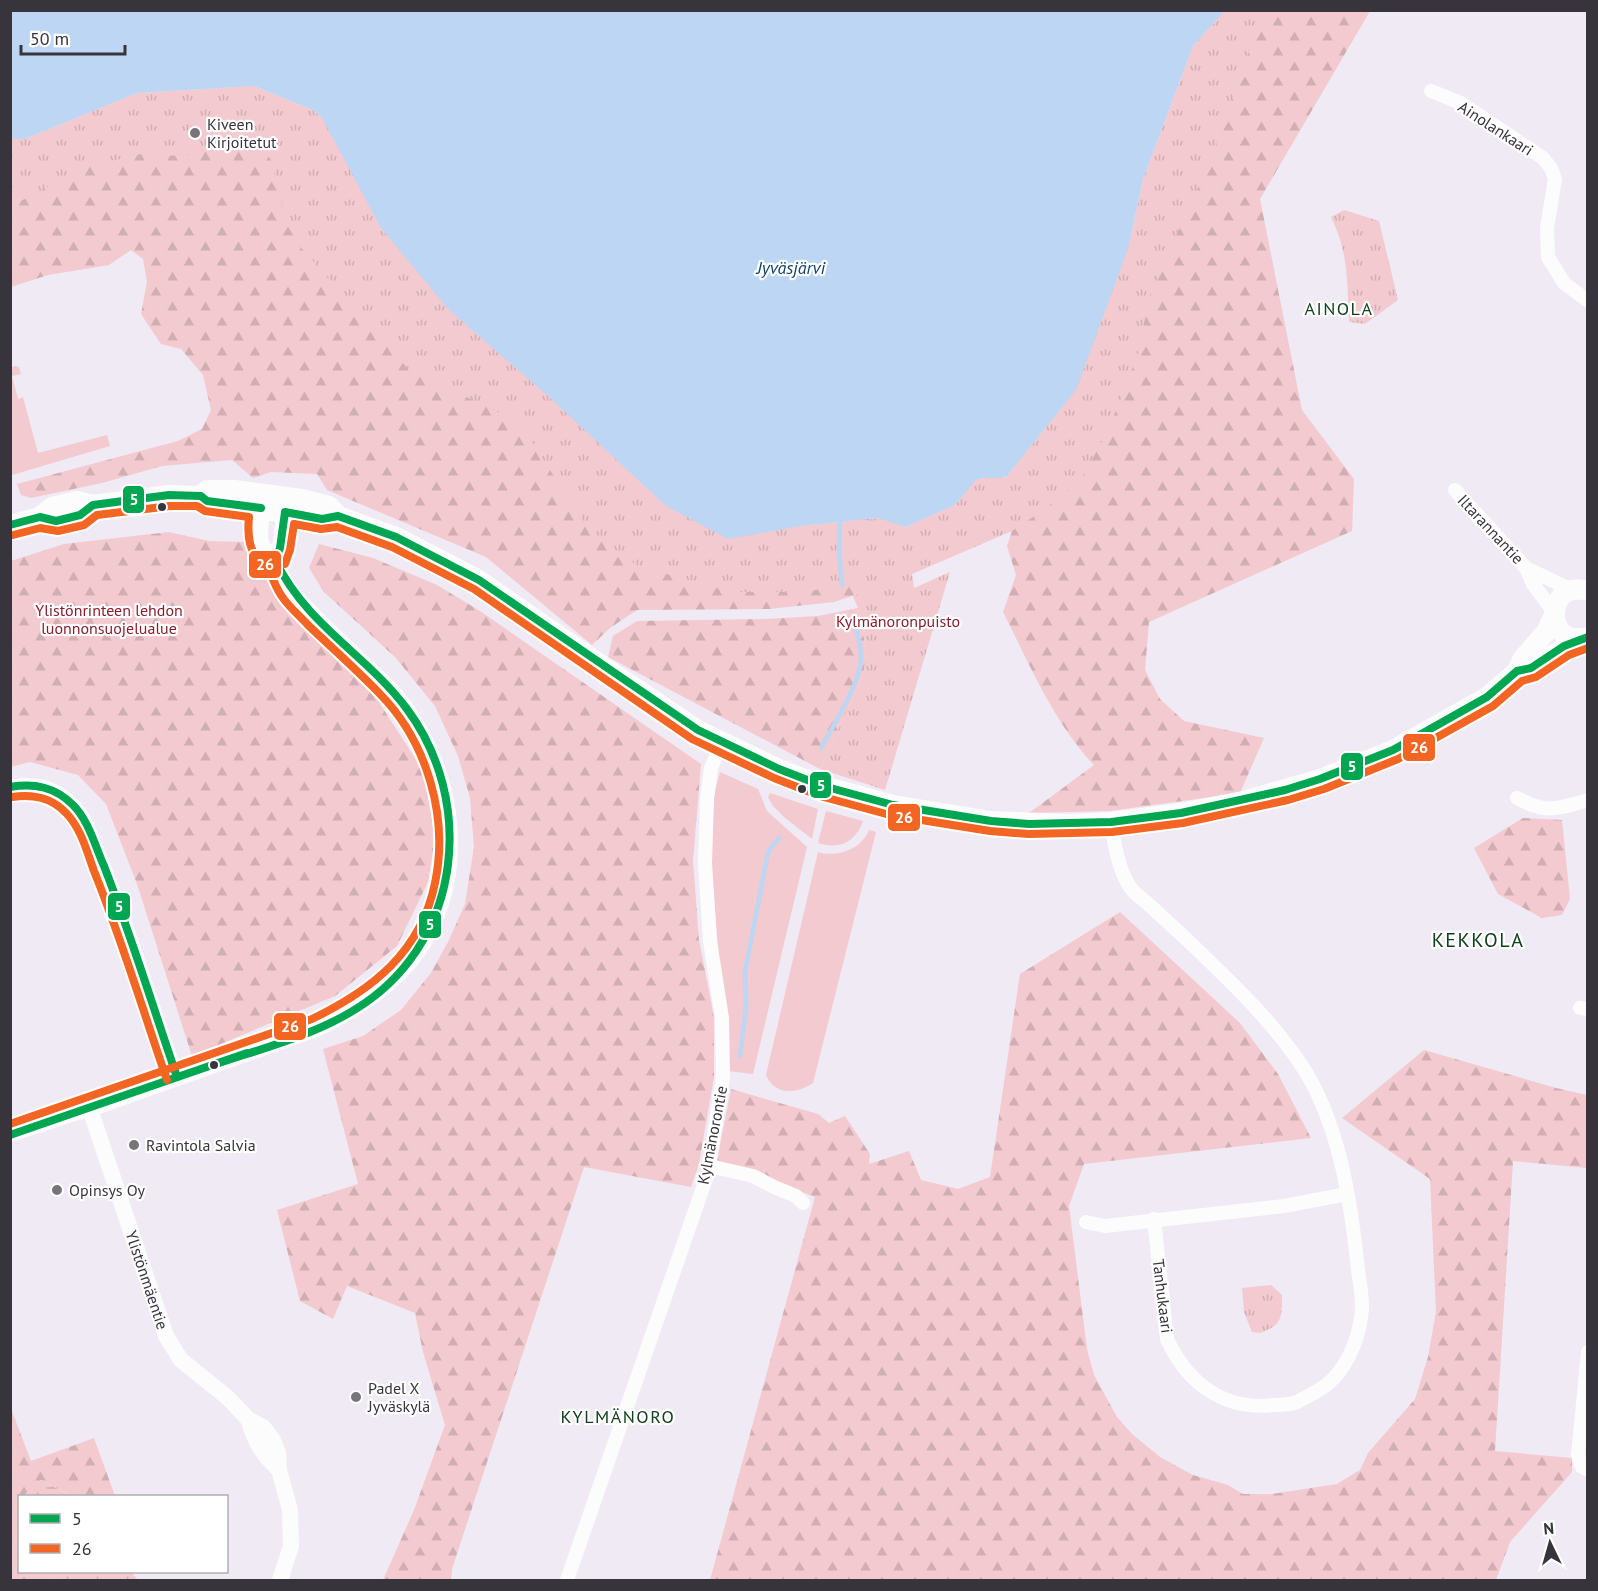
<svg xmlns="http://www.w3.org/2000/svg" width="1598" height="1591" font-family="'PT Sans',sans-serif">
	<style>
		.grass { fill: #f3cacf }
		.forest { fill: url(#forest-firs) }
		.wetland { fill: url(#wetland-marsh) }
		.park { fill: url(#park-tufts) }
		.water { fill: #bdd6f3 }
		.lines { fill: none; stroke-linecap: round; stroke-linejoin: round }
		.stream { stroke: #bdd6f3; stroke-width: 4.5 }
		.minor { stroke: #fdfcfd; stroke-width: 14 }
		.tertiary { stroke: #fdfcfd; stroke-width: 16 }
		.secondary { stroke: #fdfcfd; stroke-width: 20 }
		.bus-1-casing { stroke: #fff; stroke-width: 12 }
		.bus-2-casing { stroke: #fff; stroke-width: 12 }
		.bus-1 { stroke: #00a651; stroke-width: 8 }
		.bus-2 { stroke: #f26522; stroke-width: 8 }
		.poi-dot { fill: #78747b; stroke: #fff; stroke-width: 2 }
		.bus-dot { fill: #38343b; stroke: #fff; stroke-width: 2 }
		.labels { text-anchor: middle; stroke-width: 4.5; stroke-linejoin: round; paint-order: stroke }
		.poi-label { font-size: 16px; fill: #38343b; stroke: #fff; text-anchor: start }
		.street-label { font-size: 16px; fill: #38343b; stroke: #fff }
		.park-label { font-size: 16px; fill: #871e2c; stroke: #fff }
		.water-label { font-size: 18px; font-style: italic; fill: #124269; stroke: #fff }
		.neighbourhood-label { font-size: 18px; letter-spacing: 1.5px; fill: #10401c; stroke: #fff }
		.quarter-label { font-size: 20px; letter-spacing: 1.5px; fill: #10401c; stroke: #fff }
		.line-badge { stroke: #fff; stroke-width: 2 }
		.badge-label { font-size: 16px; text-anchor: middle; font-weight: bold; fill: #fff }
	</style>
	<defs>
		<pattern id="forest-firs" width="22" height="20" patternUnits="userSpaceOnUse" patternTransform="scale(1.5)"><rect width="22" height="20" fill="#f3cacf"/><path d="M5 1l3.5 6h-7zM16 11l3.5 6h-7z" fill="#d1aeb3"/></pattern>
		<pattern id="wetland-marsh" width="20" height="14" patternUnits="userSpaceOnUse" patternTransform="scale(1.5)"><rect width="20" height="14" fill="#f3cacf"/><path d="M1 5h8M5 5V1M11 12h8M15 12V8" fill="none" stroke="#d1aeb3"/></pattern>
		<pattern id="park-tufts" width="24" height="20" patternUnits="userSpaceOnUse" patternTransform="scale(1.5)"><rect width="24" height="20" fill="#f3cacf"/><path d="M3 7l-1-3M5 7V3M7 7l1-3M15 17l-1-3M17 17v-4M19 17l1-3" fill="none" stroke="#d1aeb3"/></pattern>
	</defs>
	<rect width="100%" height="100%" fill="#efeaf3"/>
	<g class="grass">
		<path d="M15,366L19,367L21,374L12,376L18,399L23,397L38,453L107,435L110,446L12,475L10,466V368Z"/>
		<path d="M720,772L758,789L767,811L807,847L753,1074L728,1071L711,862L713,799Z"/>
		<path d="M770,793L818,809L812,839L784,817L773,806L768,797Z"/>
		<path d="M826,811L863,821C856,842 839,850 818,843Z"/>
		<path d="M869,830L876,832L813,1083C797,1094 775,1096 766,1075L818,852C837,858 862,849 869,830Z"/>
	</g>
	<g class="forest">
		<path d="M1225,11H1370L1260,199L1302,410L1354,479L1352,531L1149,622L1145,670L1160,699L1184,721L1264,738L1240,793L1110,811L1029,813L1094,765C1053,721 1030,665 1003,612L1016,575L1007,546L1012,531Z"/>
		<path d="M254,86L801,526L877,518L897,581L834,602L769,609L637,610L610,628L592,645L486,557L327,490L317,474L271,472L253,478L232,460L162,466L102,483L31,498L21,495L17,484L178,441L202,429L211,410L203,375L181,349L161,344L141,314L147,282L143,259L131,250L109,265L48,275L11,287V139H25Z"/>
		<path d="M169,532L209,541L245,542L275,596L290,614L371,690L424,772L435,839L428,882L397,946L335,996L192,1056L137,884L106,804L78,775L30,762L10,767L11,561L64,544Z"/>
		<path d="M319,544L373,558L437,585L480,611L701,764L693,861L699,940L714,1017V1077L699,1164L691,1187L584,1167L452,1569L451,1580H383L414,1510L445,1425L423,1352L415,1313L347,1286L333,1319L300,1301L277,1210L358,1184L323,1049L363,1036L401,1010L431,973L449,940L465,904L474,847L470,798L458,756L435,706L395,657L324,592L309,568Z"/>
		<path d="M858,608L866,648L864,674L820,769L608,657L613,636L637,621L767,619L818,616Z"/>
		<path d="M1523,818L1562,820L1570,899L1562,915L1542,918L1498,894L1474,848Z"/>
		<path d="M1120,912L1240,1023L1278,1074L1311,1138L1084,1164L1069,1206L1087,1349L1094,1375L1117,1417L1132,1434L1160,1457L1193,1475L1228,1485L1243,1494H1272L1337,1484L1360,1470L1368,1453L1415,1399L1428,1357L1436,1312L1430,1179L1342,1118L1424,1050L1556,1088L1587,1095V1168L1513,1161L1495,1451L1572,1458V1472L1510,1542L1496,1580H710L815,1197L717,1160L731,1089L818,1114L829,1123L845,1116L870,1154L869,1164L909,1151L921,1180L958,1189L990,1177L1020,974Z"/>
		<path d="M10,1406L31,1461L94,1438L115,1496H72L41,1480L31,1488L24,1496H20V1572H56L55,1580H11Z"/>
	</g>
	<g class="wetland">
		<path d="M41,1480L71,1496H72H24L30,1488Z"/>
		<path d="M56,1572H131L138,1580H55Z"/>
	</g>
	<g class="park">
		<path d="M1225,11H1269L1254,37L1212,156L1149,297L1139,350L1123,394L1105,436L1081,479L1045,509L1012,531L912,574L914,588L950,572L885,790L820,769L864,674L866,648L858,608L853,596L888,582L798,592H731L638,566L589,531L532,442L506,416L408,369L297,243L281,199L271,160L260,144L234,135L213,150L183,156L141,154L86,167L11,206V139H25L137,93L254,86L313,110L322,118L449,310L548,396L728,539L801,526L882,518L906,527L955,505L974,481L981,478H1005L1076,390L1128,249L1143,179L1193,46Z"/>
		<path d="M1344,210L1379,221L1398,300L1365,324L1349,322C1347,282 1349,254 1331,217Z"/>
		<path d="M1271,1285L1282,1295C1282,1318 1282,1325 1260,1333L1252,1332L1244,1312L1242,1288Z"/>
	</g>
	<path class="water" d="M11,10H1225V11L1193,46L1143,179L1128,249L1076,390L1007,476L1003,478H981L975,481L955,505L906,527L877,518L801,526L728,539L666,506L548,396L449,310L381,228L322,118L313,110L254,86L137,93L25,139H11Z"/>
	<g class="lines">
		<g class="stream">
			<path d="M840,522L839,551L842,585"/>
			<path d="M821,748C833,726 859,685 861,661C862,647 857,633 853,619"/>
			<path d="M740,1056L746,1007L745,972L768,852L779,838"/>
		</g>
		<g class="minor">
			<path d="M1431,91L1461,103L1543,158L1551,168L1555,179L1547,228L1548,257L1564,283L1588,301"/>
			<path d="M1455,490L1526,568L1533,584L1554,612"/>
			<path d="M1526,568L1572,590"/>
			<path d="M10,787C35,782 54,786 73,805C87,818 92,840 100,857C130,929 151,1004 177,1077"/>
			<path d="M1517,798C1547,814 1557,809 1588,800"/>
			<path d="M1111,822C1114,842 1118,869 1130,887C1134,893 1141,898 1146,902C1159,914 1171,925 1183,936C1224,975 1268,1016 1300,1063C1339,1120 1351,1202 1358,1270C1360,1282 1362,1295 1362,1307C1361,1332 1350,1363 1331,1381C1322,1390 1308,1396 1297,1402C1290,1405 1282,1405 1274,1405C1224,1411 1187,1383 1167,1339L1154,1219"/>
			<path d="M1580,1008L1588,1009"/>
			<path d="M10,1135L90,1109"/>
			<path d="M709,1166L753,1176L774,1187L796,1196L803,1203"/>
			<path d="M1086,1222L1105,1226L1284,1206L1347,1194"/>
			<path d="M1588,1352L1578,1455L1582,1467L1588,1470"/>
			<path d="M567,1580L708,1173L723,1077L722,1018L710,941L705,863L707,799L711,768L722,743"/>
		</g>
		<g class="tertiary">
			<path id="s1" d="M262,497L260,538L262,546L275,560L282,577L291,592C315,618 341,642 366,666C381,680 398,695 409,713C451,776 464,854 433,925C412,973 362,1008 316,1029L90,1109L166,1336L181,1360L227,1397L249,1420L263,1427L273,1440L278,1453L279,1470L290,1510L291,1546L280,1580"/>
			<path d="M275,560L280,548L286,502"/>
			<path d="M249,1420C254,1442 264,1456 279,1470"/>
		</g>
		<g class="secondary">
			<path d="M201,496L207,490H234L302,499L329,506L338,516L396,537L479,580L588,656L698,730L779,769L823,786L893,805L991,821L1070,824L1111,822L1181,813L1243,801L1320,779L1393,750L1487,697L1517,671L1523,658L1546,632L1554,615"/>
			<path d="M40,517C61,522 75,518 93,505"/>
			<path d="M10,525L40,517L52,507L77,501L93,505L169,495L201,496L207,501L322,519L338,516"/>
			<path d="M1588,591C1544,578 1544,650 1588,637"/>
			<path d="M1517,671L1531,668L1580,638"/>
		</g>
		<defs>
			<g id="bus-1">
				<path d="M10,525L40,517L56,521L80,515L93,505L169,495L201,496L207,501L261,508"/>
				<path d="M10,787C35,783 55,787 73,805C89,821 95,846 104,866C131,935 153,1007 177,1077"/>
				<path d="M210,1066C262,1048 319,1035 365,1003C462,936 475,801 407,709C365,653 308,627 275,560L280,548L285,512L322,519L338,516L396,537L479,580L698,730L779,769L823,786L893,805L991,821L1029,824L1111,822L1181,813L1285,790L1320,779L1393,750L1487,697L1517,671L1531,668L1564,646L1588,637"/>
				<path d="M10,1135L247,1053"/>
			</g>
			<g id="bus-2">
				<path d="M285,564L290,550L294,524L321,529L337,527L392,547L474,589L692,739L774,778L820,796L890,815L990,831L1029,834L1112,832L1183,823L1288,800L1324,789L1398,759L1493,706L1522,681L1536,677L1569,655L1588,648"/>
				<path d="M12,797C33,794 51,797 66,813C81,828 87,852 94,871C122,940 143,1011 167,1080"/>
				<path d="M10,1124L312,1019C372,990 421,952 435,883C449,817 427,742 380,694C357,670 332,648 308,625C300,616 290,608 283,598C275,588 273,576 266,566C263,561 257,558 254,553C248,544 248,527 249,517L205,511L197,506H170L97,515L84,525L58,531L40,528L13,535"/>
			</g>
		</defs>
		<use href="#bus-1" class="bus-1-casing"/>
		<use href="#bus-2" class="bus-2-casing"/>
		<use href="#bus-1" class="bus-1"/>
		<use href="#bus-2" class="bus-2"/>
	</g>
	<g class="poi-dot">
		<circle cx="195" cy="133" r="6"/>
		<circle cx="134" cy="1145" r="6"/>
		<circle cx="57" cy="1190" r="6"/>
		<circle cx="356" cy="1397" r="6"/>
	</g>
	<g class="bus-dot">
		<circle cx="162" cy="507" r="5"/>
		<circle cx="802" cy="789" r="5"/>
		<circle cx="214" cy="1065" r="5"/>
	</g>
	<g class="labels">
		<g class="poi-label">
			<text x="207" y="130">Kiveen<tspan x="207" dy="18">Kirjoitetut</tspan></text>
			<text x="146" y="1151">Ravintola Salvia</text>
			<text x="69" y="1196">Opinsys Oy</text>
			<text x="368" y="1394">Padel X<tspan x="368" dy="18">Jyväskylä</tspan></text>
		</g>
		<g class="street-label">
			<text transform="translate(1496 128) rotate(33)" y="6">Ainolankaari</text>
			<text transform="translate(1491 529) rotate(47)" y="6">Iltarannantie</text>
			<text transform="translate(712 1135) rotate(-79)" y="6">Kylmänorontie</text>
			<text dy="6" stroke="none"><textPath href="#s1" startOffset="1076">Ylistönmäentie</textPath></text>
			<text transform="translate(1163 1296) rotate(83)" y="6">Tanhukaari</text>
		</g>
		<g class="park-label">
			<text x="109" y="616">Ylistönrinteen lehdon<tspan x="109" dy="18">luonnonsuojelualue</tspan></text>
			<text x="898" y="627">Kylmänoronpuisto</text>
		</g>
		<g class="water-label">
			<text x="791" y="274">Jyväsjärvi</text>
		</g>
		<g class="neighbourhood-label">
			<text x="1339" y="315">AINOLA</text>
			<text x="618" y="1423">KYLMÄNORO</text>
		</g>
		<g class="quarter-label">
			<text x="1478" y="947">KEKKOLA</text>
		</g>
	</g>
	<g class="line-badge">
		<rect x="122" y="485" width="23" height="29" rx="6" fill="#00a651"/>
		<rect x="248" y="550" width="34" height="29" rx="6" fill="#f26522"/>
		<rect x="1402" y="733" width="34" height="29" rx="6" fill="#f26522"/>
		<rect x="1340" y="752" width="24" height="29" rx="6" fill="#00a651"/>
		<rect x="809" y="771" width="23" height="28" rx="6" fill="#00a651"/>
		<rect x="887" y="803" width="34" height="29" rx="6" fill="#f26522"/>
		<rect x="107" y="892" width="24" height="29" rx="6" fill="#00a651"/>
		<rect x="418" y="910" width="24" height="29" rx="6" fill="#00a651"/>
		<rect x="273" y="1012" width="34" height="29" rx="6" fill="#f26522"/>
	</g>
	<g class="badge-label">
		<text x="134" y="505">5</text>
		<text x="265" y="570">26</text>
		<text x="1419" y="753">26</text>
		<text x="1352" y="772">5</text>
		<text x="821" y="791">5</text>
		<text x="904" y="823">26</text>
		<text x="119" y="912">5</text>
		<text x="430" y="930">5</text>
		<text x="290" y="1032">26</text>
	</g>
	<rect width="1598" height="1591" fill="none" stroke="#38343b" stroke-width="24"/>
	<rect x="18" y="1495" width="210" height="78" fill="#ffffff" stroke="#afaeb1" stroke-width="1.5"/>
	<rect x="30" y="1514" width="30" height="9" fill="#00a651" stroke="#afaeb1" stroke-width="1.5"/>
	<text x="72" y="1525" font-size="18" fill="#38343b">5</text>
	<rect x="30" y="1544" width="30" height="9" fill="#f26522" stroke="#afaeb1" stroke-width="1.5"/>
	<text x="72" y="1555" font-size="18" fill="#38343b">26</text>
	<g transform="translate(1550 1543) rotate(355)" stroke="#ffffff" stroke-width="4.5" paint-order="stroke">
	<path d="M0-4.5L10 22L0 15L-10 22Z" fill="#38343b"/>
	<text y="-9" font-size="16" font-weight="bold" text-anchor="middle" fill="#38343b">N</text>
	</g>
	<path d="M21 45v9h104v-9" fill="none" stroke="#38343b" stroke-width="3"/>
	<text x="30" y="45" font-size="18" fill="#38343b" stroke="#ffffff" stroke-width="4.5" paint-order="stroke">50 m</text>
</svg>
